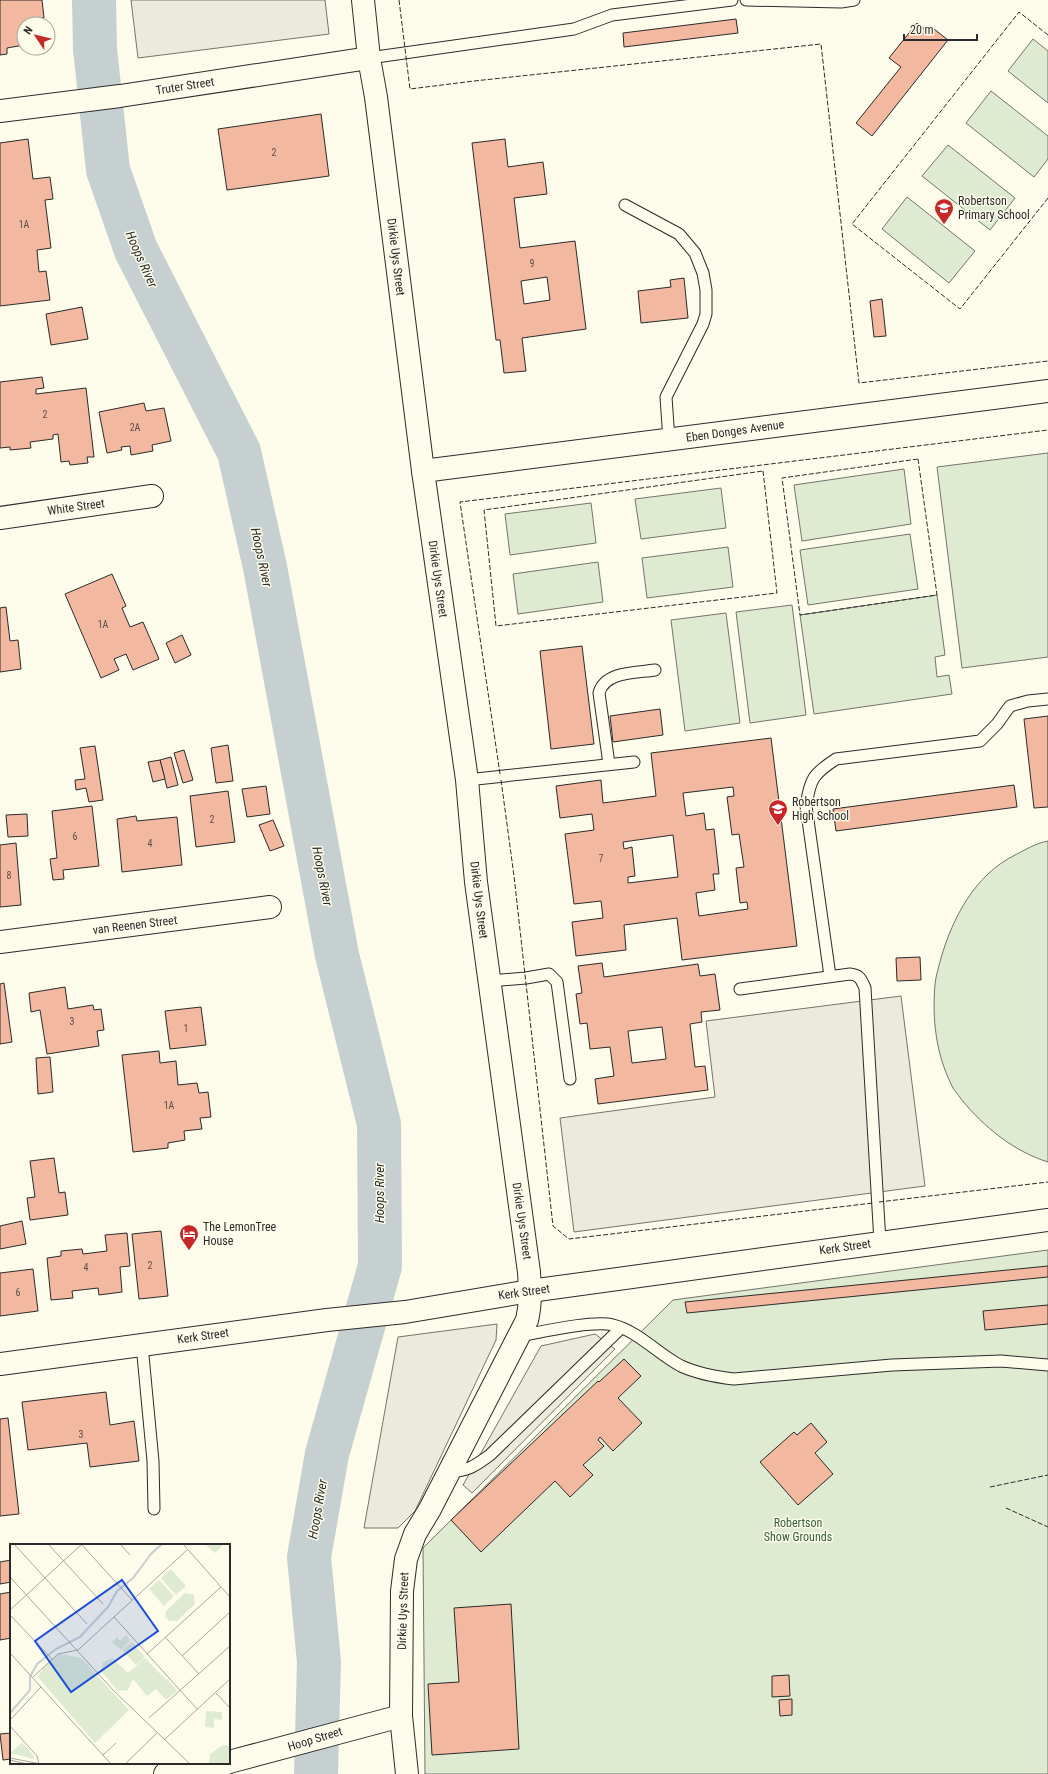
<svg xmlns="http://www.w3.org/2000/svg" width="1048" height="1774" font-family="'Roboto Condensed',sans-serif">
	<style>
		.green { fill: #deebd1; stroke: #74746e }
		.parking { fill: #eceadb; stroke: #74746e }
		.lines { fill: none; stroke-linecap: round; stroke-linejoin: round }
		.river { stroke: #c7d0d0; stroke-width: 44 }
		.building { fill: #f2b8a0; stroke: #2b2b2b; fill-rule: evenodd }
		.service-casing { stroke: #2b2b2b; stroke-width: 13 }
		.minor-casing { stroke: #2b2b2b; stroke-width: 24 }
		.service { stroke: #fdfbea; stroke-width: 11 }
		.minor { stroke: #fdfbea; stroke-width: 22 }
		.fence { stroke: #2b2b2b; stroke-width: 1; stroke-dasharray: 5 2; stroke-linecap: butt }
		.labels { text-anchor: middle; stroke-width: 3; stroke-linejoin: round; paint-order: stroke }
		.number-label { font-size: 10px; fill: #5d4e48 }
		.street-label { font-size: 12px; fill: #2b2b2b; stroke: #fdfbea }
		.poi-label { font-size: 12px; fill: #2b2b2b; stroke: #fdfbea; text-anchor: start }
		.park-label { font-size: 12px; fill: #34623c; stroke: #fdfbea }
		.water-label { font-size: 13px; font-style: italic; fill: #2b2b2b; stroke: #fdfbea }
		.inset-river { fill: none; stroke: #c7d0d0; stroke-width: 2 }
		.inset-road { fill: none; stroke: #a9a89e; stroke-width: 1 }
		.view { fill: #1d4ed8; fill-opacity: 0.15; stroke: #1d4ed8; stroke-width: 2 }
		.inset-edge { fill: none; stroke: #2b2b2b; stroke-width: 2 }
	</style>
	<rect width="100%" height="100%" fill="#fdfbea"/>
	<g class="green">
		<path d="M1033,39L1048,51V103L1008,71Z"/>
		<path d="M991,91L1048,136V159L1034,177L966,123Z"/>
		<path d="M948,145L1015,198L990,230L922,176Z"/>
		<path d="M907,197L975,251L949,283L882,229Z"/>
		<path d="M1048,453V657L962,668L937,467Z"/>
		<path d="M904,469L911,524L802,541L794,485Z"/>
		<path d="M721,488L726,528L641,539L635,499Z"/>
		<path d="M591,503L596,543L510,555L505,514Z"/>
		<path d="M910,534L918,589L808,605L800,550Z"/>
		<path d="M728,547L733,587L647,598L642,558Z"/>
		<path d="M598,562L603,602L518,614L513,574Z"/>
		<path d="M937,595L945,655L935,657L937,677L949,675L952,694L814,714L800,615Z"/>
		<path d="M792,605L806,715L750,723L736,612Z"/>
		<path d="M726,613L740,723L685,731L671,620Z"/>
		<path d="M1048,841V1162C1013,1151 984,1127 961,1099C958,1094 953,1090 951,1084C936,1053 932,1019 935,984C936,975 939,966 941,958C953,917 975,875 1015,855C1025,850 1036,843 1048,841Z"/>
		<path d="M1048,1250V1774H425L423,1548L673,1300Z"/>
	</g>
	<g class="parking">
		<path d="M131,0H325L329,34L138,58Z"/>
		<path d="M901,996L925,1186L574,1232L560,1118L715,1097L706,1021Z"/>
		<path d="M497,1324L496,1340L415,1511L398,1528H364L398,1337Z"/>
		<path d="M595,1334L615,1349L472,1493L463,1485L541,1346Z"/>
	</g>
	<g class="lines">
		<path class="river" d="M94,0L95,49L108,170L136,250L239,452L265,567L337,955L379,1124L380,1266L327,1454L309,1557L319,1662L316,1774"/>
	</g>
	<g class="building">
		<path d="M0,0H42L44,18L38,19L39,24H24V45L7,48V54L0,55Z"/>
		<path d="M736,19L738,33L624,47L623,33Z"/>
		<path d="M917,23L930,33L934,29L948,40L872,136L856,123L901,67L889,58Z"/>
		<path d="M321,114L329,176L227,190L218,129Z"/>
		<path d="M28,139L33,179L50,177L53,199L45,200L51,248L37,250L39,272L46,271L50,300L0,306V143Z"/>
		<path d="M505,139L508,167L543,162L547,194L514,198L520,248L575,241L586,329L522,338L526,371L504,373L500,340H496L472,143ZM547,277L550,300L524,304L521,281Z"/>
		<path d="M684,278L688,318L641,323L638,291L671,287L670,280Z"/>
		<path d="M882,299L886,336L874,337L870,301Z"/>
		<path d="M82,307L88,339L51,345L46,314Z"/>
		<path d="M42,377L44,388L36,389V394L86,388L94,457H87L88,463L70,465L69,461L61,462L58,434L53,435V439L30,442L31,448L10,450V447L0,448V382Z"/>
		<path d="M144,403L146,411L164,408L171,441L152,445L153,451L131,455L130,446L121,447L122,450L107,453L99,412Z"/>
		<path d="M112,574L126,606L122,608L130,627L143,622L159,659L133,670L126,654L114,659L119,670L101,678L65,594Z"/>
		<path d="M6,607L10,641L18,640L21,669L0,672V608Z"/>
		<path d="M182,635L191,655L175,663L166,643Z"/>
		<path d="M582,646L594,744L551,749L540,651Z"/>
		<path d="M660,709L663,735L613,742L610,716Z"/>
		<path d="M1048,716V807L1034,808L1024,719Z"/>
		<path d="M771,738L797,946L682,960L677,918L624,925L626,950L576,956L572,922L603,918L601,901L574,904L565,834L594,830L592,814L560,818L556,786L601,780L603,803L656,796L651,753ZM733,787L734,796L727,797L732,835L739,834L744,867L736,868L740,903L747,902L748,909L699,916L696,893L715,890L713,874H719L714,829L706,830L704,813L686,816L683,793ZM673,835L678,877L628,883V877L635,876L632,847L624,849L623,842Z"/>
		<path d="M228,745L233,781L216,783L211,748Z"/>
		<path d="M95,746L103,800L89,802L86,788L76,790L75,780L85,779L80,748Z"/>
		<path d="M184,750L193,780L183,783L174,753Z"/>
		<path d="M171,757L178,785L167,788L160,760Z"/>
		<path d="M160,760L165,779L153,782L148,762Z"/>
		<path d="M1014,785L1017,807L836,831L833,809Z"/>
		<path d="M266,786L270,814L247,817L242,789Z"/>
		<path d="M228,791L235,842L196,847L190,796Z"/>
		<path d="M92,806L99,866L63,870L64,879L53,880L50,859L57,858L52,811Z"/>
		<path d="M27,814L28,836L8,837L6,815Z"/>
		<path d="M136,816L137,821L177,817L182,865L122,872L117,819Z"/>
		<path d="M273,820L284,846L270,851L259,825Z"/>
		<path d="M16,843L21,905L0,907V845Z"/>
		<path d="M920,957L921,980L897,981L896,958Z"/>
		<path d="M602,963L604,977L698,964L700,976L715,974L720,1010L701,1012L702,1022L690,1024L695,1067L705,1066L708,1090L598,1104L595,1079L614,1076L610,1047L590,1049L587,1023L580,1024L576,994L582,993L578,966ZM662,1027L666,1059L632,1063L628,1031Z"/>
		<path d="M4,983L12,1042L0,1044V984Z"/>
		<path d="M65,987L68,1009L93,1005L94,1010L101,1009L104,1030L97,1031L99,1046L47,1054L40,1010L31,1012L29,993Z"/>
		<path d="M201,1007L206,1045L170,1049L165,1011Z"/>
		<path d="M159,1051L160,1063L176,1061L178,1085L197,1083L199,1093L208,1092L211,1117L200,1118L202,1129L184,1131L185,1140L168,1143V1148L133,1152L122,1055Z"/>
		<path d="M50,1057L53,1092L38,1094L36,1058Z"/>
		<path d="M54,1158L59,1193L65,1192L68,1215L30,1220L27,1198L35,1197L30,1161Z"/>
		<path d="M22,1221L26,1244L0,1249V1226Z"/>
		<path d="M161,1231L168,1296L139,1299L132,1234Z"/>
		<path d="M127,1233L130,1266L120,1267L122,1292L99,1295L98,1288L72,1291L73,1298L51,1300L47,1258L61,1256V1251L82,1249L83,1254L107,1251L105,1235Z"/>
		<path d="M1048,1266V1277L687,1313L685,1302Z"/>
		<path d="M33,1269L38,1311L0,1316V1273Z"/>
		<path d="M1048,1305V1324L985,1330L983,1311Z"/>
		<path d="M624,1359L641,1376L618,1398L642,1423L613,1451L600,1437L598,1440L604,1446L583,1465L593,1475L570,1497L555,1481L481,1552L451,1520L598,1381L599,1382Z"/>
		<path d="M106,1392L110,1425L134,1421L139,1461L90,1467L87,1443L28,1450L22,1402Z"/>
		<path d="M8,1418L19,1514L0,1516V1419Z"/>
		<path d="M811,1423L827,1442L815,1453L833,1474L798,1505L760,1462L794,1432L797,1435Z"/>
		<path d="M11,1560V1582L0,1584V1562Z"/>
		<path d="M11,1592V1638L0,1640V1594Z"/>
		<path d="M511,1604L519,1749L432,1755L428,1684L459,1682L454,1608Z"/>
		<path d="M789,1675L790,1696L772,1697V1676Z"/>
		<path d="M792,1699V1715L780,1716L779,1700Z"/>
		<path d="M11,1733V1759L3,1760L0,1734Z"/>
	</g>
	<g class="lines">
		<defs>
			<g id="service">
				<path d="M746,0L841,2L854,0"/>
				<path d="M369,58L574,29L612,15L732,0"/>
				<path d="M625,205L679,234L695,253L703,273L706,290V314L703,324L666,397L669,440"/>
				<path d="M609,764L599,693C605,671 636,673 655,670"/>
				<path d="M467,780L634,762"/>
				<path d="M830,976L806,806C810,779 813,774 836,759L980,741L997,724L1010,706L1028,701L1048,699"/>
				<path d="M490,981L526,978L549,974L557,982L570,1079"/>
				<path d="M740,989L850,974C860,975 861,979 865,988L880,1242"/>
				<path d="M519,1336C541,1332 593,1320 613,1325C638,1331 658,1354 681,1366C696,1373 717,1377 734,1379L892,1365L1001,1361L1048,1365"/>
				<path d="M142,1345L153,1461L154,1509"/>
				<path d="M449,1472C468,1471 475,1466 490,1455L621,1328"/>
			</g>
			<g id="minor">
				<path d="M363,0L369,58L376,97L423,471L467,780L476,882L529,1272C530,1288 531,1304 527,1320L430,1509L415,1534L406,1559L402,1591L401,1716L407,1774"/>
				<path d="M0,111L120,96L369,58"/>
				<path d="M423,471L1048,391"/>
				<path d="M0,518L152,496"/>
				<path d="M0,942L270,907"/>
				<path d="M0,1364L327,1320L405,1312L530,1291L1048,1220"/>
				<path d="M229,1762L401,1716"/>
				<path d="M165,1774L212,1767L227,1763"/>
			</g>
		</defs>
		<use href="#service" class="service-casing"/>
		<use href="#minor" class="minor-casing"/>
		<use href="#service" class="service"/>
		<use href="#minor" class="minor"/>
		<g class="fence">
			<path d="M399,0L410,89L474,81L821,44L859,383L1048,361"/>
			<path d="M1048,35L1019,12L852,224L960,309L1048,198"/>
			<path d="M918,459L937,595L800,615L782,478Z"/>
			<path d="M763,471L777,593L496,626L484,510Z"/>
			<path d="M500,774L460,502L1048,430"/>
			<path d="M501,780L514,876L553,1226L569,1239L873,1203"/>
			<path d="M879,1202L1048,1182"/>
			<path d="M990,1487L1048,1475"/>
			<path d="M1006,1508L1048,1527"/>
		</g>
	</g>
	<defs>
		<symbol id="school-pin" viewBox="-11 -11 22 30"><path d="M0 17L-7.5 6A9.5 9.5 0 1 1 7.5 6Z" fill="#c62828" stroke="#fdfbea"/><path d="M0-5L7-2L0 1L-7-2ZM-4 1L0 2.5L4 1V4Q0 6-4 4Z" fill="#fff"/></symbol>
		<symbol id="hotel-pin" viewBox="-11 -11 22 30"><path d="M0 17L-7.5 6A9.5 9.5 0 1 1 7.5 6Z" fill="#c62828" stroke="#fdfbea"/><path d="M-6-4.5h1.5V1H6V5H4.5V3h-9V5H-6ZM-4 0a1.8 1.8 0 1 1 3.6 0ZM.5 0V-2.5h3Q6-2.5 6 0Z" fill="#fff"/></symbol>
	</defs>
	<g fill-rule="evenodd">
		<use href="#school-pin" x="933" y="197" width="22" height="30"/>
		<use href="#school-pin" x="767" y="798" width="22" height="30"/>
		<use href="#hotel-pin" x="178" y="1223" width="22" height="30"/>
	</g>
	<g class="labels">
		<g class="number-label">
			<text x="274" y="156">2</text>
			<text x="24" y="228">1A</text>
			<text x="532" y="267">9</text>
			<text x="45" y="418">2</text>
			<text x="135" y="431">2A</text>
			<text x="103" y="628">1A</text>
			<text x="212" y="823">2</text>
			<text x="75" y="840">6</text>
			<text x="150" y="847">4</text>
			<text x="601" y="862">7</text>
			<text x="9" y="879">8</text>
			<text x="72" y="1025">3</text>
			<text x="186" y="1032">1</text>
			<text x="169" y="1109">1A</text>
			<text x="150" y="1269">2</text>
			<text x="86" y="1271">4</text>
			<text x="18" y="1296">6</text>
			<text x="81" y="1438">3</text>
		</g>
		<g class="street-label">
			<text transform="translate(185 86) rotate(-9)" y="4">Truter Street</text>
			<text transform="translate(396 257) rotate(83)" y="4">Dirkie Uys Street</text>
			<text transform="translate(735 431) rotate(-8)" y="4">Eben Donges Avenue</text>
			<text transform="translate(76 507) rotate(-8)" y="4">White Street</text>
			<text transform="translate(438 579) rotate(82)" y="4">Dirkie Uys Street</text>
			<text transform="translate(479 900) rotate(83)" y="4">Dirkie Uys Street</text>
			<text transform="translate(135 925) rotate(-7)" y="4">van Reenen Street</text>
			<text transform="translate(522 1221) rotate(82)" y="4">Dirkie Uys Street</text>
			<text transform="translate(845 1247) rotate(-8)" y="4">Kerk Street</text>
			<text transform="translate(524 1292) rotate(-8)" y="4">Kerk Street</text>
			<text transform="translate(203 1336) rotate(-8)" y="4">Kerk Street</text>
			<text transform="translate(403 1611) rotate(-88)" y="4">Dirkie Uys Street</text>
			<text transform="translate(315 1739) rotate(-17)" y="4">Hoop Street</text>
		</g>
		<g class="poi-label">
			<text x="958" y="205">Robertson<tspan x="958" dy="14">Primary School</tspan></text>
			<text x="792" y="806">Robertson<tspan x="792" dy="14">High School</tspan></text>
			<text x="203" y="1231">The LemonTree<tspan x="203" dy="14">House</tspan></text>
		</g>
		<g class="park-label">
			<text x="798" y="1527">Robertson<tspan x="798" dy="14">Show Grounds</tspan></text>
		</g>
		<g class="water-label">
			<text transform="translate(142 259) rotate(66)" y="5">Hoops River</text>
			<text transform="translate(262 557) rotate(78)" y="5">Hoops River</text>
			<text transform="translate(323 876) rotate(79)" y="5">Hoops River</text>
			<text transform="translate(379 1193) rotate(-90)" y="5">Hoops River</text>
			<text transform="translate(317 1509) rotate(-80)" y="5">Hoops River</text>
		</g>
	</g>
	<g transform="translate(10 1544)">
		<rect width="220" height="220" fill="#fdfbea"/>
		<path d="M195,0H212L213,1L205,9ZM161,25L176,42L166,51L151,34ZM149,36L164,52L154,62L139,45ZM175,49L184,51L185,60L167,77H159L155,72L156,67ZM116,91L120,96L111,106L102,98L107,93L110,97ZM122,98L135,113L126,121L112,106ZM50,110L71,114L119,166L85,199L28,133L35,121ZM102,114L118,129L135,114L156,136L146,145L157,135L167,147L156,156L146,145L137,152L123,135L118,146L108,147L91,127L93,118ZM196,167L212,168V176L204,175V184L195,183ZM12,199L24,212V215L0,209ZM213,201L220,202V220H199L200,210Z" fill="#deebd1"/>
		<path class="inset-river" d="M0,169L20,146V133L27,120L46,105L70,93L98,63L107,47L123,34L141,10L152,0"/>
		<path class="inset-road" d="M4,0L77,80M38,0L93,60M110,0L120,11M173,0L220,53M72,1L122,56M0,33L103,146L180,220M0,66L72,0M0,71L42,115M104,73L187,165M155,93L189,130M0,109L101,220M137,110L211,43M172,112L220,68M23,133L48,110L68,106L177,6M206,149L220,164M139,174L220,102M0,176L31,143M0,182L27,212L29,220M154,196L220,135M93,211L106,199M0,214L31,220M0,216L17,220M115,220L147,189"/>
		<path class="view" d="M112,36L148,87L61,148L25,97Z"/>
		<rect width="220" height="220" class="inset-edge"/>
	</g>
	<g transform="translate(36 36) rotate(305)"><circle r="19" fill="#fdfbea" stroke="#a9a89e"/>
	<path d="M0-3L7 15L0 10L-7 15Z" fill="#c62828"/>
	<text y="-6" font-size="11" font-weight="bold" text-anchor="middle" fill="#2b2b2b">N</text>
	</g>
	<path d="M904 34v6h73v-6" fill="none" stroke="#2b2b2b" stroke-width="2"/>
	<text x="910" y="34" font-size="12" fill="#2b2b2b" stroke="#fdfbea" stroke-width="3" paint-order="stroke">20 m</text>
</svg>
